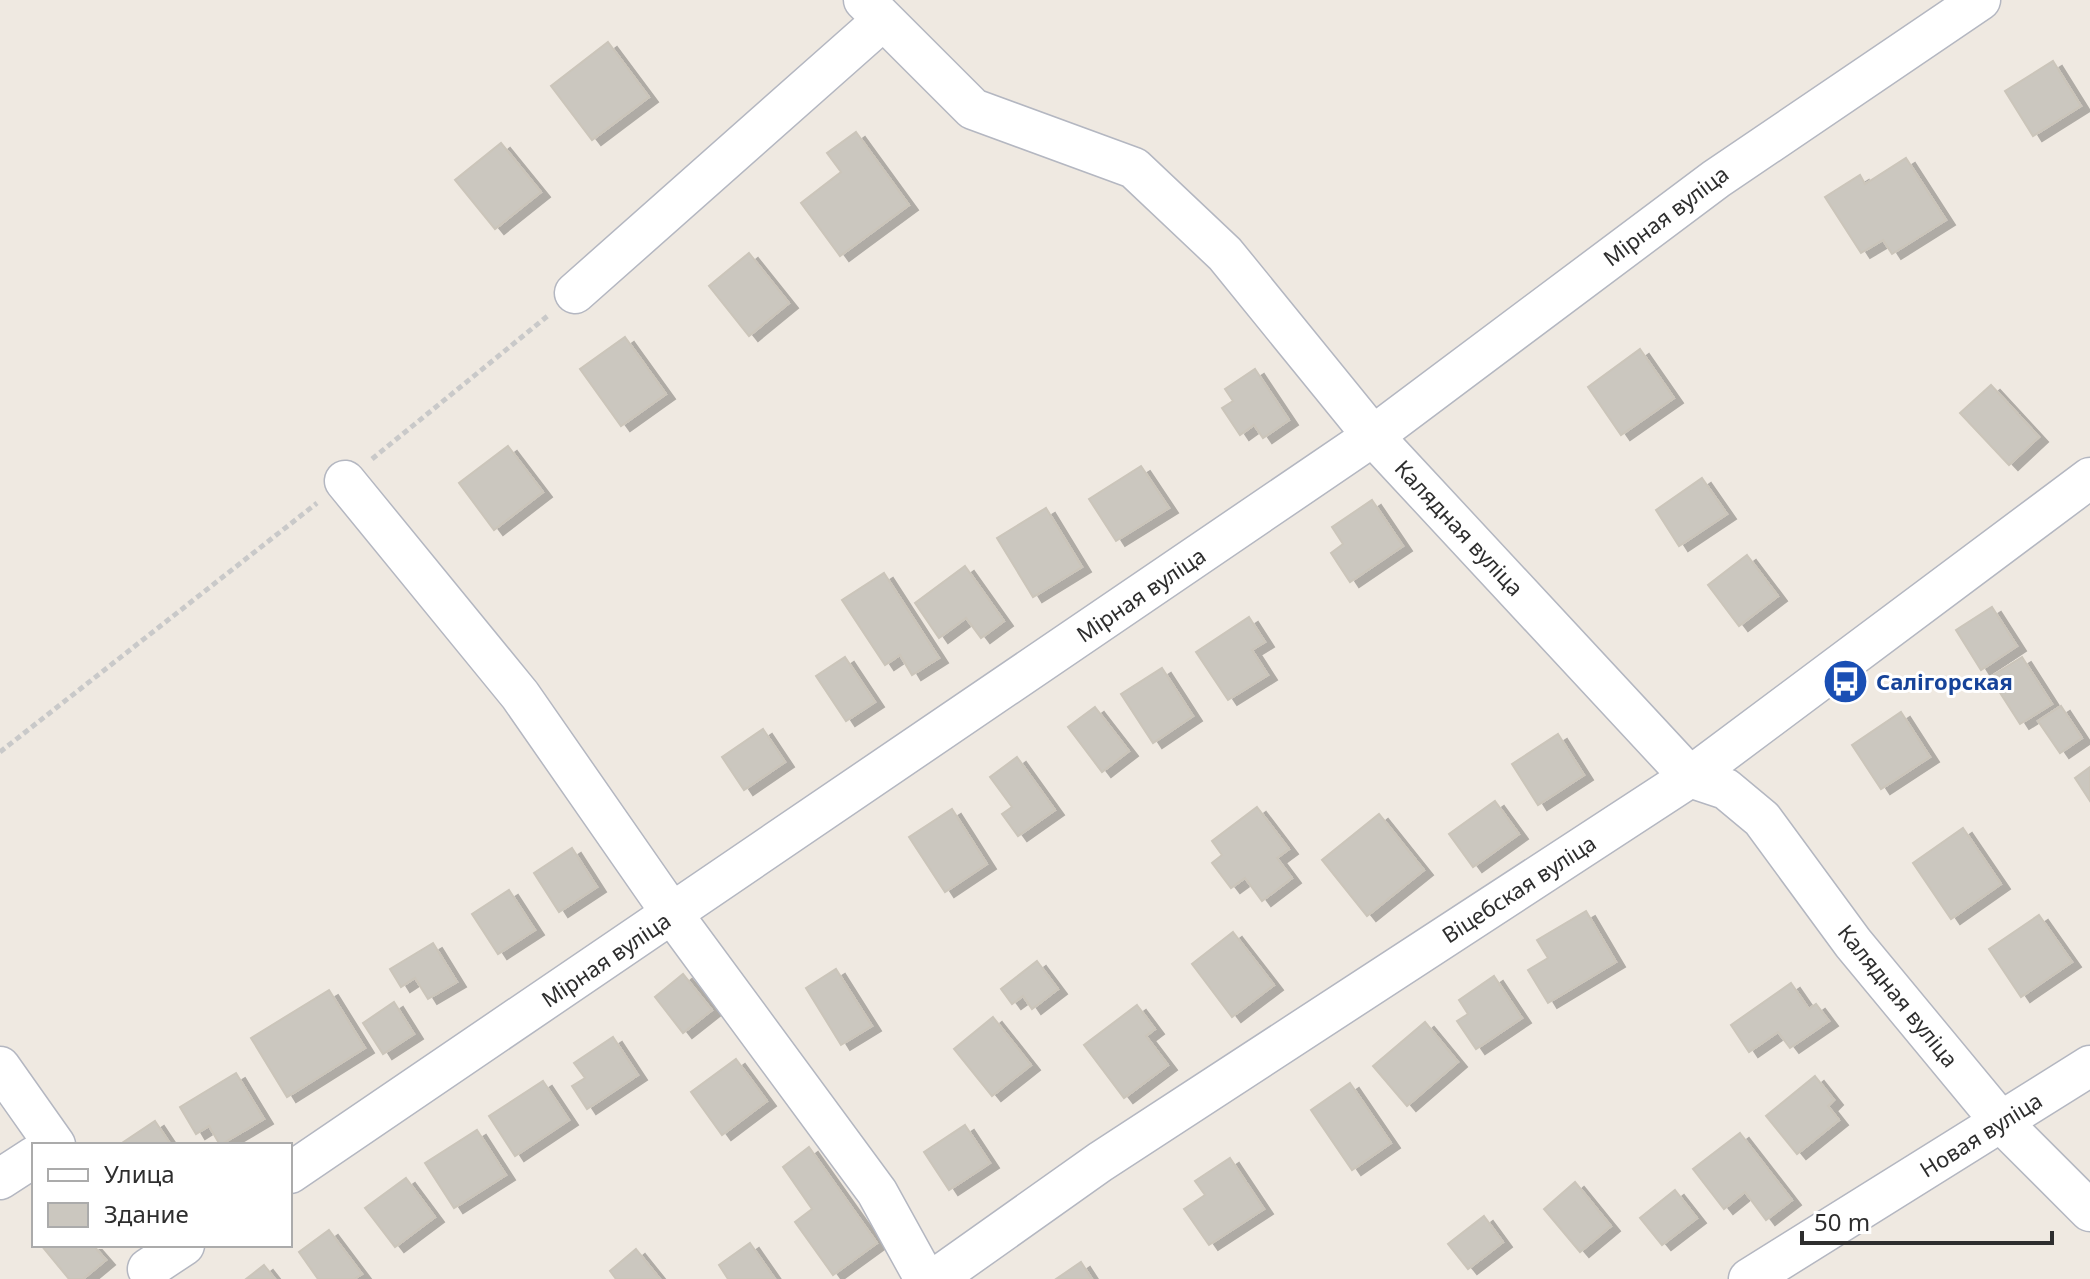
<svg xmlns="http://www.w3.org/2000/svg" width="2090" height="1279" font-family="'Noto Sans',sans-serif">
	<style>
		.building { fill: #cbc7bf; stroke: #cbc5ba; stroke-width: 2; filter: url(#shadow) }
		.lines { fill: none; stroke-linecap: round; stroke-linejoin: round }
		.minor-casing { stroke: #b4b7c1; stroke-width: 43 }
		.path { stroke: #c9c9c9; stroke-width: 5; stroke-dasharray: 6 4; stroke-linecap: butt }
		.minor { stroke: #fff; stroke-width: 40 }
		.labels { text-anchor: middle; stroke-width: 6; stroke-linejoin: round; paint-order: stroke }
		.street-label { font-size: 22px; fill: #2e2e2e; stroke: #fff }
		.transit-label { font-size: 22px; font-weight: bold; fill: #164399; stroke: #fff; text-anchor: start }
	</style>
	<defs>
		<filter id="shadow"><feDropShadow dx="9" dy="5" stdDeviation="0" flood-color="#0004"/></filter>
	</defs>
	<rect width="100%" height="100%" fill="#efe9e1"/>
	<g class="building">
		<path d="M608,42L649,97L592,140L551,86Z"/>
		<path d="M2053,61L2081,106L2033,136L2005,91Z"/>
		<path d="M856,132L909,205L840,256L801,203L841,172L827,153Z"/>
		<path d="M501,143L541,192L495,229L455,180Z"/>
		<path d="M1906,158L1946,220L1892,254L1883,240L1861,253L1825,197L1860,175L1865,184Z"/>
		<path d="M749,253L789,303L749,336L709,286Z"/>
		<path d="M625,337L666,394L621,426L580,369Z"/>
		<path d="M1640,349L1674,398L1621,435L1588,387Z"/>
		<path d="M1255,369L1289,420L1263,438L1254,425L1240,435L1222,408L1233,401L1225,389Z"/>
		<path d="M1991,385L2039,437L2009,465L1960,413Z"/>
		<path d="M508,446L543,492L494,530L459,483Z"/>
		<path d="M1141,466L1169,508L1116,541L1089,499Z"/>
		<path d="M1702,478L1727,514L1679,546L1656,510Z"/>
		<path d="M1372,500L1403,546L1350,582L1331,553L1343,544L1332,527Z"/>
		<path d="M1046,508L1082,567L1033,597L997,538Z"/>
		<path d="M1747,555L1778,596L1739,626L1708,585Z"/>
		<path d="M965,566L1004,621L981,638L966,618L939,638L915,603Z"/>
		<path d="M884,573L939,658L912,675L900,655L885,665L842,600Z"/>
		<path d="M1992,607L2017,646L1981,670L1956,630Z"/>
		<path d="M1249,617L1265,642L1252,650L1268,675L1228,700L1196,652Z"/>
		<path d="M845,657L875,702L846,721L816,676Z"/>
		<path d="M2022,657L2052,704L2020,724L1990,677Z"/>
		<path d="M1162,668L1193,716L1153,743L1121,694Z"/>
		<path d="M2061,706L2082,738L2060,753L2038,721Z"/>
		<path d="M1095,707L1129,751L1102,772L1068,727Z"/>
		<path d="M1901,712L1930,757L1881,789L1852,745Z"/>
		<path d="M763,729L785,762L744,790L722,757Z"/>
		<path d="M1558,734L1584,775L1538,805L1512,764Z"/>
		<path d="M1017,757L1055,810L1018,836L1002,814L1012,807L990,777Z"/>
		<path d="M2090,767V801L2075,778Z"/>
		<path d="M1495,801L1519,834L1473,867L1449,834Z"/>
		<path d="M1257,807L1289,849L1277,858L1292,878L1262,901L1245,878L1231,888L1212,863L1222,855L1212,841Z"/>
		<path d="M952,809L987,864L945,892L909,837Z"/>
		<path d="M1379,814L1424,870L1367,916L1322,860Z"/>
		<path d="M1963,828L2001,884L1951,919L1913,863Z"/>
		<path d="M572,848L597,887L559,912L534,873Z"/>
		<path d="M509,890L535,930L498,954L472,914Z"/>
		<path d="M1586,911L1616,962L1548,1003L1528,970L1548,958L1537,940Z"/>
		<path d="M2039,915L2072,962L2021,997L1989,949Z"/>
		<path d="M1233,932L1274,985L1232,1017L1192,964Z"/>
		<path d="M433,943L457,982L428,999L415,978L401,987L390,969Z"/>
		<path d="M1037,961L1058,989L1032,1009L1023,996L1012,1004L1001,989Z"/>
		<path d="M836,969L872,1026L841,1045L806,988Z"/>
		<path d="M683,974L712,1010L683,1033L655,997Z"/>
		<path d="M1494,976L1522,1018L1476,1049L1457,1021L1468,1014L1459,1000Z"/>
		<path d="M1791,983L1809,1009L1816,1004L1829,1021L1790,1048L1778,1032L1749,1052L1731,1025Z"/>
		<path d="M329,990L365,1048L287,1097L251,1038Z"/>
		<path d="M394,1002L414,1034L383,1054L363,1023Z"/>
		<path d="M1137,1005L1155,1029L1146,1036L1168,1065L1124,1098L1084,1045Z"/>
		<path d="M993,1017L1031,1065L992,1096L954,1049Z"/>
		<path d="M1425,1022L1458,1062L1407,1106L1373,1066Z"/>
		<path d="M613,1037L638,1075L587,1109L572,1086L585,1078L574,1063Z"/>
		<path d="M736,1059L767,1101L722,1135L691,1092Z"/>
		<path d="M236,1073L264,1119L220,1145L209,1126L196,1134L180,1107Z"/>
		<path d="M1815,1076L1834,1100L1828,1106L1839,1120L1797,1154L1766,1116Z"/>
		<path d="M543,1081L569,1120L515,1156L489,1116Z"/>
		<path d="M1350,1083L1391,1143L1352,1170L1311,1110Z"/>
		<path d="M155,1121L171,1145H119Z"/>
		<path d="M965,1125L990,1163L949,1190L924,1152Z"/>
		<path d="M477,1130L506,1175L454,1208L425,1163Z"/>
		<path d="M1740,1133L1792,1200L1766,1220L1745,1192L1724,1209L1693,1169Z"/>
		<path d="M809,1147L877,1243L833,1275L795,1222L812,1209L783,1167Z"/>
		<path d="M1230,1158L1264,1209L1209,1245L1184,1209L1205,1195L1195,1181Z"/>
		<path d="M406,1178L435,1217L395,1247L365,1208Z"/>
		<path d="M1575,1182L1611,1226L1580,1252L1544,1209Z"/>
		<path d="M1675,1190L1697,1218L1662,1245L1640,1218Z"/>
		<path d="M1484,1216L1503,1242L1468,1269L1448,1244Z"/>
		<path d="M329,1230L362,1274L354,1279H318L299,1252Z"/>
		<path d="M750,1243L775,1279H728L719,1265Z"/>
		<path d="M41,1245H93L106,1260L83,1279H69Z"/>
		<path d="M636,1249L660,1279H616L610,1271Z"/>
		<path d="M1081,1262L1092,1279H1056Z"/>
		<path d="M264,1265L275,1279H246Z"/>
	</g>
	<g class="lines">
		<defs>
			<g id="minor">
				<path d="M864,0L973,109L1134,168L1225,254L1373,436L1690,777L1726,789L1762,819L1853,943L2002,1123L2090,1211"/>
				<path d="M575,293L882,21"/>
				<path d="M345,481L520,695L673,915L877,1192L925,1279"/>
				<path d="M0,1067L55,1145"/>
				<path d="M290,1173L1373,436L1716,179L1980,0"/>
				<path d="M0,1179L34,1157"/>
				<path d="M148,1269L184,1245"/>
				<path d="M935,1279L1100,1162L1690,777L2090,478"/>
				<path d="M1749,1279L2090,1066"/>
			</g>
		</defs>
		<use href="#minor" class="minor-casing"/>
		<g class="path">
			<path d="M372,459L550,314"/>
			<path d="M0,752L317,503"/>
		</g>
		<use href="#minor" class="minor"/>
	</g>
	<defs>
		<symbol id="bus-disc" viewBox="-11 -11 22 22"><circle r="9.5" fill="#1a4fb4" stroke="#fff"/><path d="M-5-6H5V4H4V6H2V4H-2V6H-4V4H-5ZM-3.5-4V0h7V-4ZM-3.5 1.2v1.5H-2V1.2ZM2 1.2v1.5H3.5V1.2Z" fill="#fff"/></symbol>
	</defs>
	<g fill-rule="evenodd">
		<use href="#bus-disc" x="1820" y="656" width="51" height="51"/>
	</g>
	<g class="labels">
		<g class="street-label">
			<text transform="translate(1666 216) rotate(-37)" y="8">Мірная вуліца</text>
			<text transform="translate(1459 528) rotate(47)" y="8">Калядная вуліца</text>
			<text transform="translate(1141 595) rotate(-34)" y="8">Мірная вуліца</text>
			<text transform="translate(1519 889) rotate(-33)" y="8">Віцебская вуліца</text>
			<text transform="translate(606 960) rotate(-34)" y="8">Мірная вуліца</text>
			<text transform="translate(1898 996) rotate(51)" y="8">Калядная вуліца</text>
			<text transform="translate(1981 1135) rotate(-32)" y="8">Новая вуліца</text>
		</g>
		<g class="transit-label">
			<text x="1876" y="690">Салігорская</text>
		</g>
	</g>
	<rect x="32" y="1143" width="260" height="104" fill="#ffffff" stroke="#ababab" stroke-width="2"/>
	<rect x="48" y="1169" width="40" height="12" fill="#ffffff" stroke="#ababab" stroke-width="2"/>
	<text x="104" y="1183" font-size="24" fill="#2e2e2e">Улица</text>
	<rect x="48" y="1203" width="40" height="24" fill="#cbc7bf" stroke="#ababab" stroke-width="2"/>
	<text x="104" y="1223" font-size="24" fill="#2e2e2e">Здание</text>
	<path d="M1802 1231v12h250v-12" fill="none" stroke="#2e2e2e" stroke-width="4"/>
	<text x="1814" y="1231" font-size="24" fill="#2e2e2e" stroke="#ffffff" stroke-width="6" paint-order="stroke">50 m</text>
</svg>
